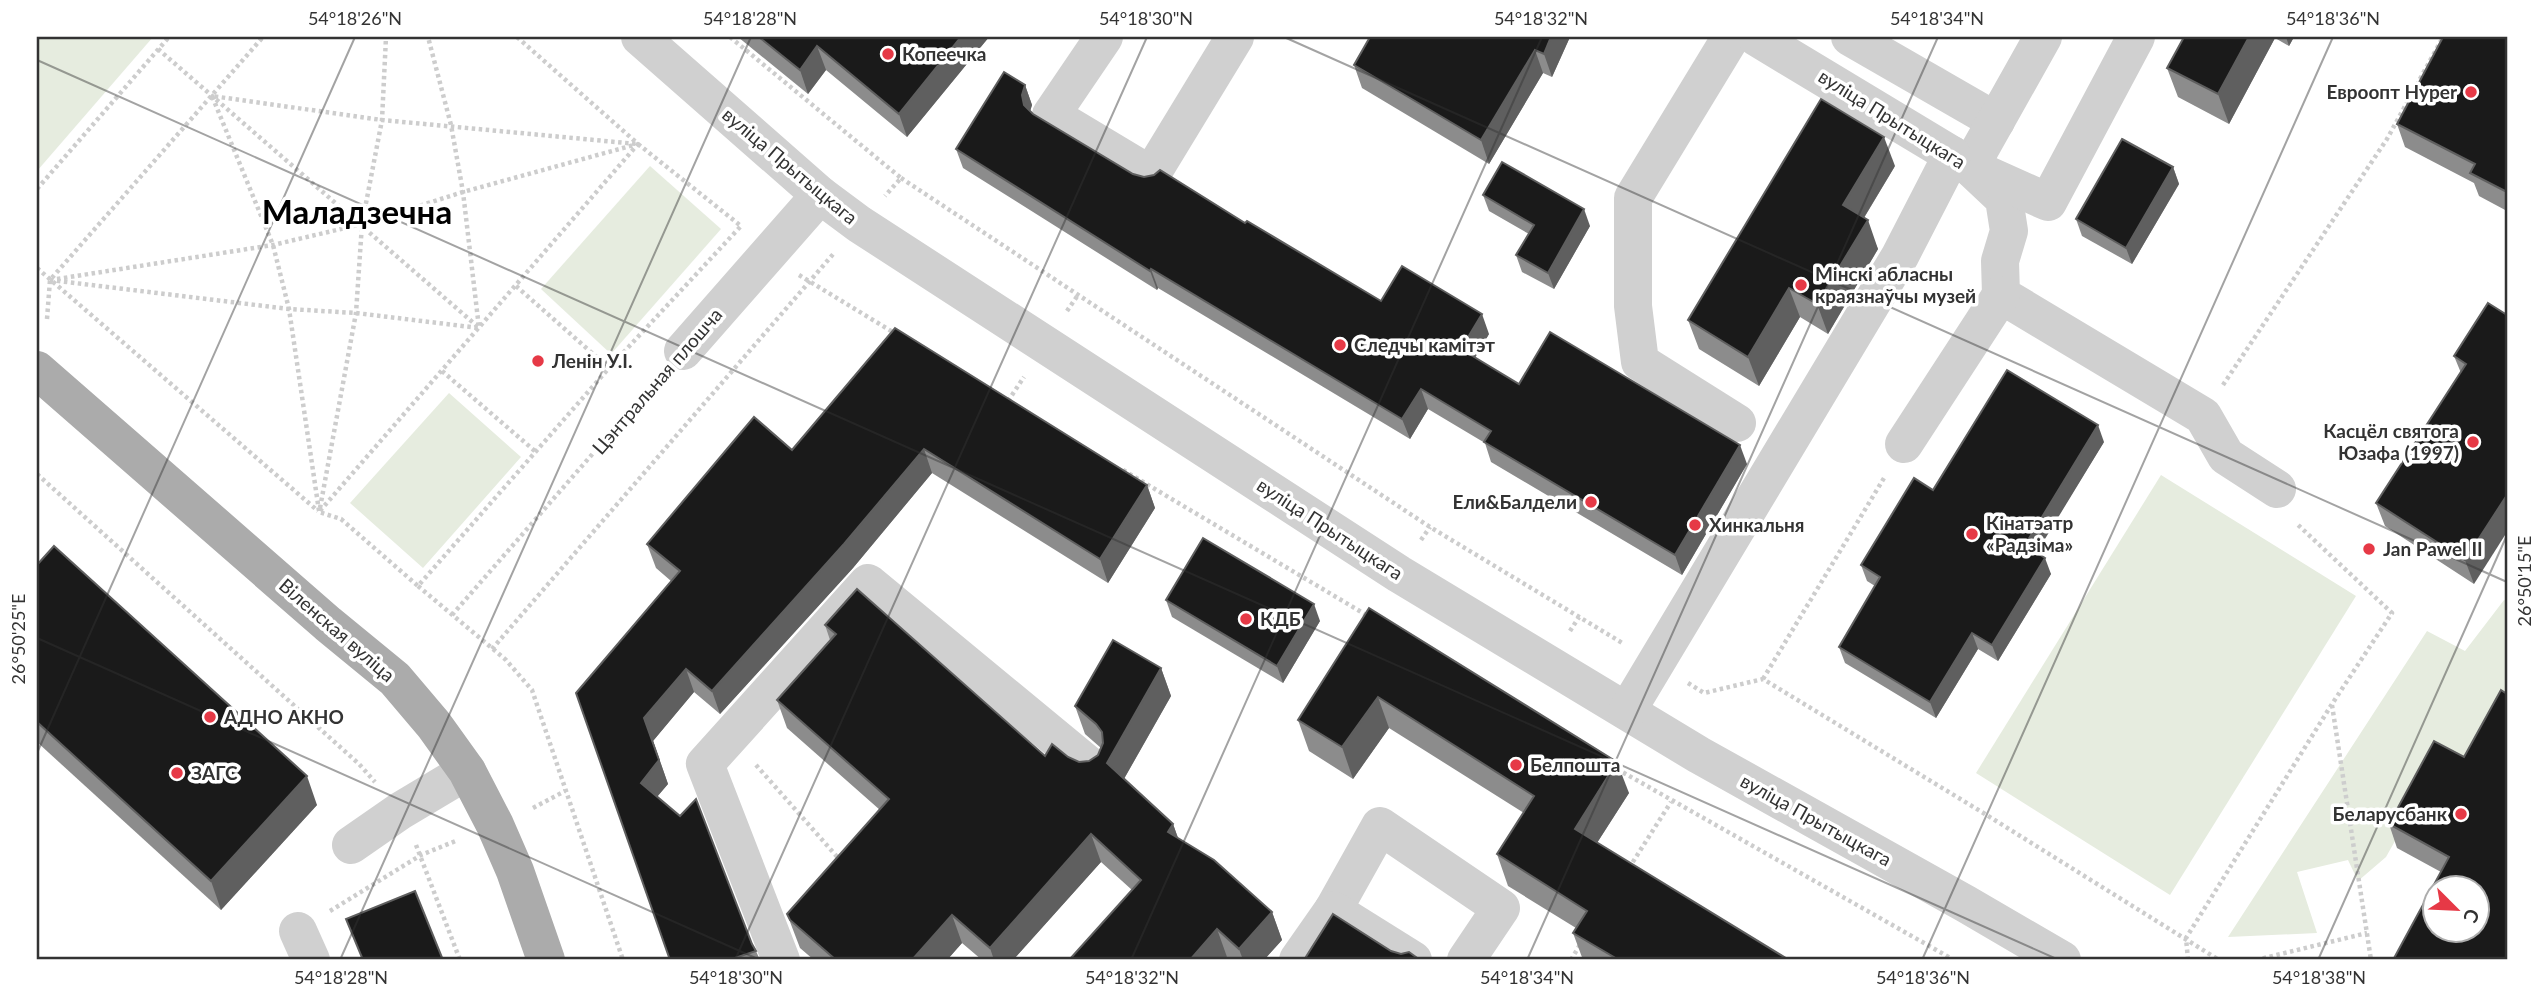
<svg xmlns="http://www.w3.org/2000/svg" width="2544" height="997" font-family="Lato,sans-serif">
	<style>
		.green { fill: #e6ecdf }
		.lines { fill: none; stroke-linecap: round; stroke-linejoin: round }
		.path { stroke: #cdcdcd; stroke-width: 4.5; stroke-dasharray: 3.5 3.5; stroke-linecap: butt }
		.minor { stroke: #d0d0d0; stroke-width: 38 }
		.major { stroke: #ababab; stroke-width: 38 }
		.wall { fill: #8c8c8c }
		.shaded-wall { fill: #5f5f5f }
		.building { fill: #1a1a1a; stroke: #5f5f5f; stroke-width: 2; fill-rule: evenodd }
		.ticks { fill: none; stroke: #333; stroke-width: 2; stroke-opacity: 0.45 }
		.poi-dot { fill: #e63946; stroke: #fff; stroke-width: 2.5 }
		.labels { text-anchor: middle; stroke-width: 7; stroke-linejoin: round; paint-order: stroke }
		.poi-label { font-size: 19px; font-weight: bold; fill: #333; stroke: #fff; text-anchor: start }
		.street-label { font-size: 19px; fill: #333; stroke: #fff }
		.town-label { font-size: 33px; font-weight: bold; fill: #000; stroke: #fff }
		.neatline { fill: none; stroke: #333; stroke-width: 2.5 }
		.ticks-label { font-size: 18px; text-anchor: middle; fill: #333 }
	</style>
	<rect width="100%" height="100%" fill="#fff"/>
	<g class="green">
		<path d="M37,37H153L37,171Z"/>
		<path d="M650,166L721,229L611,354L541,289Z"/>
		<path d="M449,393L521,457L423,568L350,503Z"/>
		<path d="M2161,475L2356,596L2170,895L1976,773Z"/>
		<path d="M2504,600L2507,601V707L2470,773L2441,759L2386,857L2358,881L2348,860L2297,872L2317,933L2228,937L2427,631L2465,651Z"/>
	</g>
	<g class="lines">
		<g class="path">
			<path d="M517,37L637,143"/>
			<path d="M730,37L901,178L885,196"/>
			<path d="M158,49L477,326"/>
			<path d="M638,144L741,226L609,368L418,586L341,519L319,512Z"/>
			<path d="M901,178L1430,527L1624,644"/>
			<path d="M37,189L169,37"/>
			<path d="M37,268L318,511"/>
			<path d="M799,275L896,334"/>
			<path d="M57,279L273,245L362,224L463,192L634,145"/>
			<path d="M50,280L289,309L356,313L479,328L463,192L451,125L428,37"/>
			<path d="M516,286L609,368"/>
			<path d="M1067,311L1078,295"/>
			<path d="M47,319L50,280L263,37"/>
			<path d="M442,371L536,452"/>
			<path d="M2223,385L2387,139L2443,37"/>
			<path d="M1008,401L1024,377"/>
			<path d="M1123,470L1368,616"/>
			<path d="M37,474L359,764L375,782"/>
			<path d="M320,508L356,313L362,224L382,120L386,37"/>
			<path d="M319,511L289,309L273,245L212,96L382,120L637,144"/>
			<path d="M1421,540L1430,527"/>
			<path d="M418,586L506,660L532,690L623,960"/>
			<path d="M452,615L657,380"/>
			<path d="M1570,631L1579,617"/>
			<path d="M492,649L835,252"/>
			<path d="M1763,679L1884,478"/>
			<path d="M1688,683L1704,693L1763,679L1985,814L2219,960"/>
			<path d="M2332,705L2371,960"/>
			<path d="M756,765L840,860"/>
			<path d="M1617,769L1954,960"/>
			<path d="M533,808L565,791"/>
			<path d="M416,845L460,960"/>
			<path d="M1629,868L1671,802"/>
			<path d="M330,911L421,855L458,840"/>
			<path d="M1571,960L1581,943"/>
			<path d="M2188,960L2186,938L2332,704L2392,613L2296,523"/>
			<path d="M2256,960L2367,933"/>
		</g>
		<g class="minor">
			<path d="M640,37L820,195L859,224L1399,574L1699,755L1966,904L2062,960"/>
			<path d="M1104,37L1051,115L1151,175L1235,37"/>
			<path d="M1731,37L1633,198V306L1640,362L1737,423"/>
			<path d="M1756,37L1952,155L1970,167L2004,199L2009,231L2000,261L2001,295L2203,416L2226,456L2277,489"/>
			<path d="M1850,37L1996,121"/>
			<path d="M2043,37L1970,167L2048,202L2136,37"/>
			<path d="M683,351L820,195"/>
			<path d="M1904,444L2001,295"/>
			<path d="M1627,711L1900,256L1952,155"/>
			<path d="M351,845L400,811L467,771"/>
			<path d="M1333,910L1380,826L1501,908L1466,960"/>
			<path d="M298,931L311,960"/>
			<path d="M781,960L705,764L868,583L1092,768"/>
			<path d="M1298,960L1333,910L1413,960"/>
		</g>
		<path class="major" d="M37,370L328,624L395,679L434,725L467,771L495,825L515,871L546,960"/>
	</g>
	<g class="wall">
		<path d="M738,37H989L907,137L826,70L808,94Z"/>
		<path d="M1370,37H1570L1552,77L1543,73L1489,164L1362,88L1354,65Z"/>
		<path d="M2184,37H2294L2289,46L2275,38L2229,124L2178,97L2167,68Z"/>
		<path d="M2507,37V211L2479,196L2474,183L2405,147L2397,124Z"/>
		<path d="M1025,85L1032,105L1030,111L1033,114L1133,174L1245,223L1381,301L1489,334L1475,358L1519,384L1747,464L1682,575L1491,462L1485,443L1428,409L1410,439L1158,288L1157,290L963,168L956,149Z"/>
		<path d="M1895,166L1864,218L1878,249L1828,334L1800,317L1759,386L1699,349L1688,320Z"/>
		<path d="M2173,167L2179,184L2132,264L2082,236L2076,219Z"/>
		<path d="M1483,195L1590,226L1554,289L1522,272L1516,255L1529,234L1489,211Z"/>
		<path d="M2488,303L2474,584L2385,526L2376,503L2461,373L2454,356Z"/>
		<path d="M895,328L1147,485L1155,508L1108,583L932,473L853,568L720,714L694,692L653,741L668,784L657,797L756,951L760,960H670L576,693L671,581L656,568L647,544L792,450Z"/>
		<path d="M2104,442L2036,552L2051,574L1998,661L1978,649L1936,718L1845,663L1839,647L1875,586L1867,581L1861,565L1933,490Z"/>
		<path d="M37,565L317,805L221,910L37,742Z"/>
		<path d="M1166,600L1320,621L1283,683L1172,617Z"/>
		<path d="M1369,608L1629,793L1597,843L1789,960H1583L1573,933L1576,928L1508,886L1497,854L1524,813L1389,728L1353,779L1309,751L1298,720Z"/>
		<path d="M825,625L1045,756L1068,757L1079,762L1089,761L1098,755L1101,748L1085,734L1075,706L1161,668L1171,696L1124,779L1173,824L1178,838L1272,912L1282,940L1264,960H1231L1132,890L1101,862L1013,960H982L962,943L947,960H814L800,948L787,914L880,810L787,728L777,700L830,640Z"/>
		<path d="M2434,741L2507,960L2441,872L2397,848L2389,824Z"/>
	</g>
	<g class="shaded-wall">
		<path d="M961,37H989L907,137L899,114Z"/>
		<path d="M1551,37H1570L1552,77L1544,54Z"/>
		<path d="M2249,37H2274L2275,38L2229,124L2218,94Z"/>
		<path d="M2286,37H2294L2289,46Z"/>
		<path d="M817,46L826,70L808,94L800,70Z"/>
		<path d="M1535,50L1543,73L1489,164L1481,140Z"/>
		<path d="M1025,85L1032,105L1029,115L1024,105L1022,95Z"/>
		<path d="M1884,137L1895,166L1854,234L1843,205Z"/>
		<path d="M2173,167L2179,184L2132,264L2126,248Z"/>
		<path d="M1584,209L1590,226L1554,289L1548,273Z"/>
		<path d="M1868,220L1878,249L1828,334L1817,304Z"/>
		<path d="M1151,269L1158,288L1157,290L1150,271Z"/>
		<path d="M1789,288L1800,317L1759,386L1748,357Z"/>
		<path d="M1482,314L1489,334L1468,369L1461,349Z"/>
		<path d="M1421,389L1428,409L1410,439L1402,419Z"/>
		<path d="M2098,425L2104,442L2031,562L2025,545Z"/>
		<path d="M1740,445L1747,464L1682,575L1675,555Z"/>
		<path d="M924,449L932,473L853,568L720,714L712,691Z"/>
		<path d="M1147,485L1155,508L1108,583L1100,559Z"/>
		<path d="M2507,495V532L2474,584L2465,560Z"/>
		<path d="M2045,558L2051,574L1998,661L1992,645Z"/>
		<path d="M1314,604L1320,621L1283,683L1277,666Z"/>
		<path d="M1972,633L1978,649L1936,718L1930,702Z"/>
		<path d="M1161,668L1171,696L1117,791L1107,763Z"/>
		<path d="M686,669L694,692L653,741L668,784L649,806L641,783L644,718Z"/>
		<path d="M1378,697L1389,728L1353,779L1342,747Z"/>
		<path d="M1617,762L1629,793L1586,860L1575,829Z"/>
		<path d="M307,776L317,805L221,910L211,881Z"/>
		<path d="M1173,824L1183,852L1168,832Z"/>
		<path d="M1091,834L1101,862L1013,960H994L990,948Z"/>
		<path d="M1272,912L1282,940L1264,960H1243L1239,949Z"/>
		<path d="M952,915L962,943L947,960H912Z"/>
		<path d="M1217,929L1227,957L1225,960H1190Z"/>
	</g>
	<g class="building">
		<path d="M759,37H961L899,114L817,46L800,70Z"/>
		<path d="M1370,37H1551L1544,54L1535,50L1481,140L1354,65Z"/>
		<path d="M2184,37H2249L2218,94L2167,68Z"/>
		<path d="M2443,37H2507V192L2470,173L2475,164L2397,124Z"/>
		<path d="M1004,72L1025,85L1022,95L1024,105L1033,114L1133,174L1144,177L1154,175L1160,170L1245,223L1247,221L1381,301L1402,266L1482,314L1461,349L1519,384L1550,332L1740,445L1675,555L1484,442L1491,431L1421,389L1402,419L1151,269L1150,271L956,149Z"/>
		<path d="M1821,99L1884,137L1843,205L1868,220L1817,304L1789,288L1748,357L1688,320Z"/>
		<path d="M2122,139L2173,167L2126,248L2076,219Z"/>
		<path d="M1502,162L1584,209L1548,273L1516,255L1534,225L1483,195Z"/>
		<path d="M2488,303L2507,315V495L2465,560L2376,503L2466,364L2454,356Z"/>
		<path d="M895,328L1147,485L1100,559L924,449L844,544L712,691L686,669L644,718L659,760L641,783L680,816L696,799L752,944L756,951L729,960H670L576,693L680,571L647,544L754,417L792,450Z"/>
		<path d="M2007,370L2098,425L2025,545L2045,558L1992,645L1972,633L1930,702L1839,647L1880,577L1861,565L1914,478L1933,490Z"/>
		<path d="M1203,538L1314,604L1277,666L1166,600Z"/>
		<path d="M54,546L307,776L211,881L37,722V565Z"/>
		<path d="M857,589L1045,756L1052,744L1068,757L1079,762L1089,761L1098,755L1103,743L1102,732L1096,724L1075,706L1113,640L1161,668L1107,763L1173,824L1168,832L1214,860L1272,912L1239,949L1217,929L1190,960H1069L1141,880L1091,834L990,948L952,915L912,960H836L790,920L787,914L889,799L777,700L836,634L825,625Z"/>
		<path d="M1369,608L1617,762L1575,829L1789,960H1619L1573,933L1587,911L1497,854L1534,796L1378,697L1342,747L1298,720Z"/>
		<path d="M2501,690L2507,694V960H2393L2449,857L2389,824L2434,741L2464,757ZM2435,888H2477V930H2435Z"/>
		<path d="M415,891L443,960H363L346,919Z"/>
		<path d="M1333,914L1391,951L1401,954L1409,952L1420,960H1304Z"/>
	</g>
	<path class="ticks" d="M1284,37L2507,582M37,60L2059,960M37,638L760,960M37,753L355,37M340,960L751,37M735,960L1147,37M1131,960L1542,37M1527,960L1938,37M1922,960L2333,37M2318,960L2507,535"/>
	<g class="poi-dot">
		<circle cx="888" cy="54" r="7"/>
		<circle cx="2471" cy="92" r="7"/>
		<circle cx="1801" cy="285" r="7"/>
		<circle cx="1340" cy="345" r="7"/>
		<circle cx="538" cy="361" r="7"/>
		<circle cx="2473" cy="442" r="7"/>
		<circle cx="1591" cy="502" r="7"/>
		<circle cx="1695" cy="525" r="7"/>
		<circle cx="1972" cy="534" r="7"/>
		<circle cx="2369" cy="549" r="7"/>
		<circle cx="1246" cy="619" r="7"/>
		<circle cx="210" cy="717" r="7"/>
		<circle cx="1516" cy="765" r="7"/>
		<circle cx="177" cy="773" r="7"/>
		<circle cx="2461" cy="814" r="7"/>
	</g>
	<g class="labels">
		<g class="poi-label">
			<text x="902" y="61">Копеечка</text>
			<text x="2457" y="99" text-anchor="end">Евроопт Hyper</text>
			<text x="1815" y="281">Мінскі абласны<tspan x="1815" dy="22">краязнаўчы музей</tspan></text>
			<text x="1354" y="352">Следчы камітэт</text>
			<text x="552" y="368">Ленін У.І.</text>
			<text x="2459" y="438" text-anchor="end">Касцёл святога<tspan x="2459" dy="22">Юзафа (1997)</tspan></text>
			<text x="1577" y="509" text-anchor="end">Ели&amp;Балдели</text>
			<text x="1986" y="530">Кінатэатр<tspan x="1986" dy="22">«Радзіма»</tspan></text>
			<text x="1709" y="532">Хинкальня</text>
			<text x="2383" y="556">Jan Pawel II</text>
			<text x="1260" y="626">КДБ</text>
			<text x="224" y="724">АДНО АКНО</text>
			<text x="1530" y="772">Белпошта</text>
			<text x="191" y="780">ЗАГС</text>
			<text x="2447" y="821" text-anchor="end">Беларусбанк</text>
		</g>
		<g class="street-label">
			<text transform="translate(1892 119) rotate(32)" y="7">вуліца Прытыцкага</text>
			<text transform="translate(790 166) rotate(40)" y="7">вуліца Прытыцкага</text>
			<text transform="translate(657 381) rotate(-49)" y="7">Цэнтральная плошча</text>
			<text transform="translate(1330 529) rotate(33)" y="7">вуліца Прытыцкага</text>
			<text transform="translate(337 630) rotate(41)" y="7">Віленская вуліца</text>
			<text transform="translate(1816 820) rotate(29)" y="7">вуліца Прытыцкага</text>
		</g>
		<g class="town-label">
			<text x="357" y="224">Маладзечна</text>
		</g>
	</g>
	<rect width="2544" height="997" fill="none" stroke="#ffffff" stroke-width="77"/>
	<g transform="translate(2456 909) rotate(114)"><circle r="33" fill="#ffffff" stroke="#adadad" stroke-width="2"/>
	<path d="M0-5L12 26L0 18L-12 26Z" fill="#e63946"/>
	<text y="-10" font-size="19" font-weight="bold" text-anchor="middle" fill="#333333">С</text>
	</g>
	<rect x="38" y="38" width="2468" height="920" class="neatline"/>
	<g class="ticks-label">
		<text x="355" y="25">54°18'26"N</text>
		<text x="750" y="25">54°18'28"N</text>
		<text x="1146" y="25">54°18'30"N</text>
		<text x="1541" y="25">54°18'32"N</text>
		<text x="1937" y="25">54°18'34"N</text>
		<text x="2333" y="25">54°18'36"N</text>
		<text transform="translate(2525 581) rotate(-90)" y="6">26°50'15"E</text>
		<text transform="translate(19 639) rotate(-90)" y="6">26°50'25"E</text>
		<text x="341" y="984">54°18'28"N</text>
		<text x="736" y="984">54°18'30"N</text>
		<text x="1132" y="984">54°18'32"N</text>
		<text x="1527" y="984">54°18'34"N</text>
		<text x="1923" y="984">54°18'36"N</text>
		<text x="2319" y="984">54°18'38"N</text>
	</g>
</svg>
